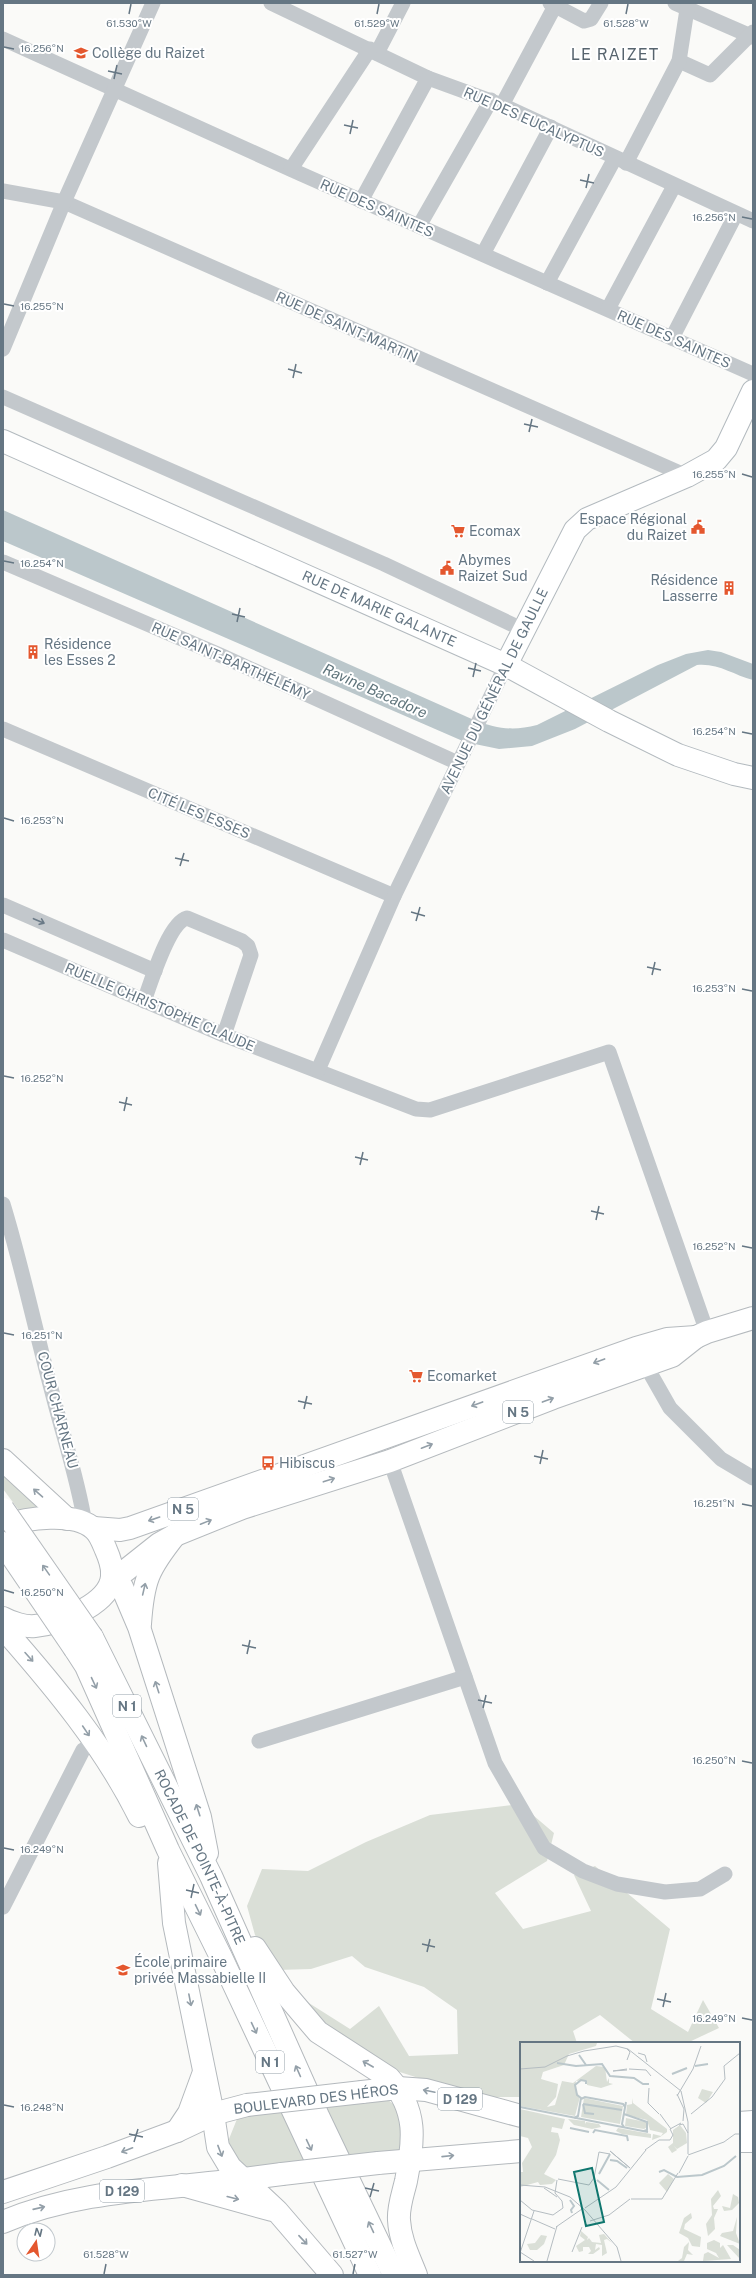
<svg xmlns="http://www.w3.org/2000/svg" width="756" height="2278" font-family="'Public Sans',sans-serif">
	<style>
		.green { fill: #dadfd7 }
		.water { fill: #bbc7cb }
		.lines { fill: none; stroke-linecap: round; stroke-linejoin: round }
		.secondary-casing { stroke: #b3babf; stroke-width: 24 }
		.primary-casing { stroke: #b5babe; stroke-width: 24 }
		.highway-casing { stroke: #b4b9bd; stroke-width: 24 }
		.street { stroke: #c3c8cc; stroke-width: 15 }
		.secondary { stroke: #fff; stroke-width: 22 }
		.primary { stroke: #fff; stroke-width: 22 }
		.highway { stroke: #fff; stroke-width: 22 }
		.highway-bridge-casing { stroke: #b4b9bd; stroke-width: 24; stroke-linecap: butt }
		.highway-bridge { stroke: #fff; stroke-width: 22 }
		.oneway { stroke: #6a7a87 }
		.oneway2 { stroke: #939fa8 }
		.ticks { fill: none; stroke: #657683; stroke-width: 1.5 }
		.labels { text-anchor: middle; stroke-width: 4; stroke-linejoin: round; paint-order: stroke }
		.shield { fill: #fff; stroke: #939fa8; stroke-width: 1 }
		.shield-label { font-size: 13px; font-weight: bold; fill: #657683 }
		.poi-label { font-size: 14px; fill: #657683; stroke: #fff; text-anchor: start }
		.street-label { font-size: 14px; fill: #657683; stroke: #fff }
		.water-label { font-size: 15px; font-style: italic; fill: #60757c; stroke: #fff }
		.quarter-label { font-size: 16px; letter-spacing: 1px; fill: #57646e; stroke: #fff }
		.inset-river { fill: none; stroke: #bbc7cb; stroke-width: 2 }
		.inset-road { fill: none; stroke: #b5bdc2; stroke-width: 1 }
		.view { fill: #0f766e; fill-opacity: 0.15; stroke: #0f766e; stroke-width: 2 }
		.inset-edge { fill: none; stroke: #657683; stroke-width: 2 }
		.ticks-label { font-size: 10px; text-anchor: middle; fill: #657683; stroke: #fff; stroke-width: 4; stroke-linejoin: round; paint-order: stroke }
	</style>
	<rect width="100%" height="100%" fill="#fafaf8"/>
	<g class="green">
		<path d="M3,1464L49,1508L21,1513L3,1489Z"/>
		<path d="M520,1804L554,1833L547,1861L495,1893L523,1929L591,1911L574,1875L595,1866L670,1929L651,2009L688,2032L703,2000L719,2028L687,2043H635L600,2015L573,2031L577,2043H521V2097H478L384,2067L327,2037L293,1993L350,2029L379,2006L409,2056L458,2054L457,2010L424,1987L365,1967L352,1956L311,1969L277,1970L255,1935L247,1906L262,1869L308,1871L366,1842L430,1815Z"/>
		<path d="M372,2100H388L397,2107L406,2142L397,2152L346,2158L324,2106Z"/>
		<path d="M285,2110L309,2162L249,2168L236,2160L229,2150V2139L237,2119L250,2113Z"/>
	</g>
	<path class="water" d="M3,510L474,720C497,729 514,731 537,725L658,665L686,654L708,650L721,652L753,664V680C733,675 719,663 697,665L575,729L532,746L499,749L465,742L3,541Z"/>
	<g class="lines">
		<defs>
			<g id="secondary">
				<path id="s1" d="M3,441L506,665L609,721L678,755L734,774L753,778"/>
				<path d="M506,665L575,530L587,519L687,476L716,460L726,448L753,391"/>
			</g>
			<g id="primary">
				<path d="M3,1526C26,1518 75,1511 94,1529C100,1534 103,1543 106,1550C110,1559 114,1572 111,1582C104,1606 58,1624 35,1626C25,1627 12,1623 3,1618"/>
				<path d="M94,1528L120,1530L130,1528L636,1348L667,1339L696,1337"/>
				<path d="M112,1574L125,1571L159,1544L175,1535L242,1508L390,1461L553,1398L672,1356L696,1337L707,1332L753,1318"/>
				<path d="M3,2192L107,2157L177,2131L213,2114"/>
				<path d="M3,2222C80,2189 163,2190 244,2179"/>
			</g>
			<g id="highway">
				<path d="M3,1460L67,1519"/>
				<path d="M111,1583L122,1587L139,1627L200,1817L207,1853"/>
				<path d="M140,1624C143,1580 148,1569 175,1535"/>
				<path d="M3,1628C54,1686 105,1747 139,1816"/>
				<path id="s2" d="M92,1637L211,1876L318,2116L394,2275"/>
				<path d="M75,1649L86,1666L168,1850L221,1957L370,2275"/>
				<path d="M169,1863L174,1923L213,2114L218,2147L230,2167L277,2211L332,2275"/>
				<path d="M255,1948L284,1992L318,2032L389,2078C418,2110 414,2141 406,2181C403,2194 398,2207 399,2220C400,2240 409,2257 416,2275"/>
				<path d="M362,2092L398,2088L426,2090L521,2116"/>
				<path d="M213,2114L247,2105"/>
				<path d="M739,2123L753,2122"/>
				<path d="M177,2131L189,2113L204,2072"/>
				<path d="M739,2141H753"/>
				<path d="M378,2163L521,2151"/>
				<path d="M244,2179L282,2174"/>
				<path d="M182,2185L272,2210"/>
			</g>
		</defs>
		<use href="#secondary" class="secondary-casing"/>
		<use href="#primary" class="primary-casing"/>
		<use href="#highway" class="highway-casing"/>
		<g class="street">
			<path d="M271,3L428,78L502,105L753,221"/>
			<path d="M550,3L584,21L591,19L601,3"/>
			<path d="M675,3L753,37"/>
			<path d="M3,39L301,174L753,374"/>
			<path d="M377,53L403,3"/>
			<path d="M679,61L710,75L753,32"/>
			<path d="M502,105L555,6"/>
			<path d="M626,163L679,61L688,3"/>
			<path d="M291,169L370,49"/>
			<path d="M3,191L64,202L687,476"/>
			<path d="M361,201L428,78"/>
			<path d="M419,226L491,100"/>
			<path d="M483,254L551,127"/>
			<path d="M547,283L615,158"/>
			<path d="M608,309L674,186"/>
			<path d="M672,338L736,214"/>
			<path d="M3,349L64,202L153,3"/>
			<path d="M3,397L384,564L524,630"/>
			<path d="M3,562L222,656L458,763"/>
			<path d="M3,729L394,896"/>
			<path d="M3,905L155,971"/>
			<path d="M3,940L224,1035L416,1109L430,1110L609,1052L707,1332"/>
			<path d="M144,1001C151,983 168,923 187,918L242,941L248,946L251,955L224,1035"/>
			<path d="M318,1070L394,896L506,665"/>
			<path d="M3,1204C22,1266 35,1329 52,1392C63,1436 78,1479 85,1524"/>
			<path d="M641,1357L670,1408L721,1459L753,1478"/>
			<path d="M390,1461L495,1763L544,1848L583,1871L617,1884L665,1892L700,1889L725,1874"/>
			<path d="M259,1741L465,1677"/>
			<path d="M3,1907L83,1750"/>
		</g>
		<use href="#secondary" class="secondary"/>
		<use href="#primary" class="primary"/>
		<use href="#highway" class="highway"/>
		<defs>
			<g id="highway-bridge">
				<path d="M3,1509L92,1637"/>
				<path d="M3,1543L75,1649"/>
				<path d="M247,2105L362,2092"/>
				<path d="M282,2174L378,2163"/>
			</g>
		</defs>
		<use href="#highway-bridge" class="highway-bridge-casing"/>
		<use href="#highway-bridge" class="highway-bridge"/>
	</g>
	<defs><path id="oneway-shaft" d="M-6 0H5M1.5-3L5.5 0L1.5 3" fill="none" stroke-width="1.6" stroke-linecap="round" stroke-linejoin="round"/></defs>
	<use class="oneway" href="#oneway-shaft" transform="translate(39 921) rotate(23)"/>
	<g class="oneway2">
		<use href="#oneway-shaft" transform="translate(599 1361) rotate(160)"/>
		<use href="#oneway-shaft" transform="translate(548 1400) rotate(-20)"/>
		<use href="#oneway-shaft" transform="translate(477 1404) rotate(160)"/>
		<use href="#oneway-shaft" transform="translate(427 1446) rotate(-21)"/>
		<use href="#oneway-shaft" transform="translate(329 1480) rotate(-18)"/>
		<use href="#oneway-shaft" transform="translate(38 1493) rotate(-139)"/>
		<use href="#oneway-shaft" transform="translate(154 1519) rotate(161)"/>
		<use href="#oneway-shaft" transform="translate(206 1522) rotate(-22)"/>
		<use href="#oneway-shaft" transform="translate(46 1570) rotate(-125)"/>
		<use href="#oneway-shaft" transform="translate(144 1589) rotate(-77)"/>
		<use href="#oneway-shaft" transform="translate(29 1657) rotate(48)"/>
		<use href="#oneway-shaft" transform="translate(94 1683) rotate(65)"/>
		<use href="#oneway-shaft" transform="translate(157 1687) rotate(-108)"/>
		<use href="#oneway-shaft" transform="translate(86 1731) rotate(56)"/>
		<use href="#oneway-shaft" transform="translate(144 1741) rotate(-115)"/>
		<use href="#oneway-shaft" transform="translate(198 1810) rotate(-108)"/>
		<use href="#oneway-shaft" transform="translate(198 1910) rotate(64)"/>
		<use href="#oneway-shaft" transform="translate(190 2000) rotate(79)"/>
		<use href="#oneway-shaft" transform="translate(254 2028) rotate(65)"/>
		<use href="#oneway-shaft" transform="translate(368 2064) rotate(-150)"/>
		<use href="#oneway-shaft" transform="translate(298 2071) rotate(-114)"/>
		<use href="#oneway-shaft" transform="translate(429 2091) rotate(-168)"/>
		<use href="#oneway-shaft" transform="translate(309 2145) rotate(65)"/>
		<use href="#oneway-shaft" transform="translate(127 2150) rotate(159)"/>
		<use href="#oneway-shaft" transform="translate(220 2151) rotate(69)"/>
		<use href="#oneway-shaft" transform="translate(448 2156) rotate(-6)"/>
		<use href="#oneway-shaft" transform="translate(233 2198) rotate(14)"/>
		<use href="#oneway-shaft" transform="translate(39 2208) rotate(-13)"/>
		<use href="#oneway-shaft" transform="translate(371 2227) rotate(-115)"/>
		<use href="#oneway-shaft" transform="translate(303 2240) rotate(47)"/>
	</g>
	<path class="ticks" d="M129,14L131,4M377,14L379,4M626,14L628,4M4,47L14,49M108,71L122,74M114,79L117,65M344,125L358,128M350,134L353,120M580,180L594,183M586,188L589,174M742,217L752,219M4,304L14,306M288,369L302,373M293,378L296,364M524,424L538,427M529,432L532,419M742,474L752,477M4,561L14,563M232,614L245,617M237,622L240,608M468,668L481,671M473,677L476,663M742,732L752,734M4,818L14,821M175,858L189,861M180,866L184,853M411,912L425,916M416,921L420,907M647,967L661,970M652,975L655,962M742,989L752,991M4,1076L14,1078M119,1102L132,1105M124,1111L127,1097M355,1157L368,1160M360,1165L363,1152M591,1211L604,1214M596,1220L599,1206M742,1246L752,1248M4,1333L14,1335M298,1401L312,1404M304,1409L307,1396M534,1456L548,1459M540,1464L543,1450M742,1504L752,1506M4,1590L14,1593M242,1645L256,1648M247,1654L250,1640M478,1700L492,1703M483,1708L486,1695M742,1761L752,1763M4,1848L14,1850M186,1890L199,1893M191,1898L194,1884M422,1944L435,1947M427,1952L430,1939M657,1999L671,2002M663,2007L666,1993M742,2018L752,2020M4,2105L14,2107M129,2134L143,2137M134,2142L138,2129M365,2188L379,2191M370,2197L374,2183M104,2274L106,2264M353,2274L355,2264"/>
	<defs>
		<symbol id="school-bare" viewBox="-9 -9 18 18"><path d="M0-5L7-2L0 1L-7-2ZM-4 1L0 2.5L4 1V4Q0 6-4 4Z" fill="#e4572e" stroke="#fff" stroke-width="2.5" paint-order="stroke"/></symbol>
		<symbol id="civic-bare" viewBox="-9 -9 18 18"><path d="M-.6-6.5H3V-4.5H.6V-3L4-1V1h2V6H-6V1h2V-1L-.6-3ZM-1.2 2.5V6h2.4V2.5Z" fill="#e4572e" stroke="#fff" stroke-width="2.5" paint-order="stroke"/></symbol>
		<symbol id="supermarket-bare" viewBox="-9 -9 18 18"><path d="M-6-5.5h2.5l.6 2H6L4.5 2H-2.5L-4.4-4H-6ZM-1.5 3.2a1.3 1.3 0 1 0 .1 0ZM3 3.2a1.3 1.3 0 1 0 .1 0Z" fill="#e4572e" stroke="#fff" stroke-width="2.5" paint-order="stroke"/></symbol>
		<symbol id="building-bare" viewBox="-9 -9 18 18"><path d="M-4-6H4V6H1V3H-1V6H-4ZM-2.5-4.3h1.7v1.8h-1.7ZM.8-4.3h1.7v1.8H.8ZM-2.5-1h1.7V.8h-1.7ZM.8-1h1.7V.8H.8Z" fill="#e4572e" stroke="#fff" stroke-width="2.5" paint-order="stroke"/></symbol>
		<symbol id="bus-bare" viewBox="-9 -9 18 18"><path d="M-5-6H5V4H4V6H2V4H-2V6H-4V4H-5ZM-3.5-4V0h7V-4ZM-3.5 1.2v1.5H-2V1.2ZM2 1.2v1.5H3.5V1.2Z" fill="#e4572e" stroke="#fff" stroke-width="2.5" paint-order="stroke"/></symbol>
	</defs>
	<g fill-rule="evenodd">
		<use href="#school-bare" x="71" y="43" width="20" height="20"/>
		<use href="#civic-bare" x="688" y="517" width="20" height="20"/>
		<use href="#supermarket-bare" x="448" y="521" width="20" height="20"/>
		<use href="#civic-bare" x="437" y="558" width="20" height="20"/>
		<use href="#building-bare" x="719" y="578" width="20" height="20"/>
		<use href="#building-bare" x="23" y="642" width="20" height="20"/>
		<use href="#supermarket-bare" x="406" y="1366" width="20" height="20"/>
		<use href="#bus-bare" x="258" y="1453" width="20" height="20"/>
		<use href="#school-bare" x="113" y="1960" width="20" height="20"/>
	</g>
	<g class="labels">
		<g class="shield">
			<rect x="503" y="1401" width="30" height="22" rx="3"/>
			<rect x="168" y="1498" width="30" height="22" rx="3"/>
			<rect x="113" y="1695" width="28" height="22" rx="3"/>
			<rect x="256" y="2051" width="28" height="22" rx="3"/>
			<rect x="438" y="2088" width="44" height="22" rx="3"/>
			<rect x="100" y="2180" width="44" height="22" rx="3"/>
		</g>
		<g class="shield-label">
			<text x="518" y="1417">N 5</text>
			<text x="183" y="1514">N 5</text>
			<text x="127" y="1711">N 1</text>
			<text x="270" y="2067">N 1</text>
			<text x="460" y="2104">D 129</text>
			<text x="122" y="2196">D 129</text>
		</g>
		<g class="poi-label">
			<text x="92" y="58">Collège du Raizet</text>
			<text x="687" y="524" text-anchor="end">Espace Régional<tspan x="687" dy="16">du Raizet</tspan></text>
			<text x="469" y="536">Ecomax</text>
			<text x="458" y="565">Abymes<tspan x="458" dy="16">Raizet Sud</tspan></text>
			<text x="718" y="585" text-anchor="end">Résidence<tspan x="718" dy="16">Lasserre</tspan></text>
			<text x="44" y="649">Résidence<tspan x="44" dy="16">les Esses 2</tspan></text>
			<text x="427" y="1381">Ecomarket</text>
			<text x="279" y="1468">Hibiscus</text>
			<text x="134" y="1967">École primaire<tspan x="134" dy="16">privée Massabielle II</tspan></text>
		</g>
		<g class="street-label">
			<text transform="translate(534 122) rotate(24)" y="5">RUE DES EUCALYPTUS</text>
			<text transform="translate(377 208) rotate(24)" y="5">RUE DES SAINTES</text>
			<text transform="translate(347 327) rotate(24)" y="5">RUE DE SAINT-MARTIN</text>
			<text transform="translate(674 339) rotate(24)" y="5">RUE DES SAINTES</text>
			<text dy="5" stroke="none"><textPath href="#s1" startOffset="412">RUE DE MARIE GALANTE</textPath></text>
			<text transform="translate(231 661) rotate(24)" y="5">RUE SAINT-BARTHÉLÉMY</text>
			<text transform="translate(494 691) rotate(-64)" y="5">AVENUE DU GÉNÉRAL DE GAULLE</text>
			<text transform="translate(199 813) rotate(23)" y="5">CITÉ LES ESSES</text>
			<text transform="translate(160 1007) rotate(23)" y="5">RUELLE CHRISTOPHE CLAUDE</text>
			<text transform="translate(58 1410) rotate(75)" y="5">COUR CHARNEAU</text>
			<text dy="5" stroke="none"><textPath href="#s2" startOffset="245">ROCADE DE POINTE-À-PITRE</textPath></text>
			<text transform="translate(316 2099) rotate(-7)" y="5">BOULEVARD DES HÉROS</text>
		</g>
		<g class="water-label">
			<text transform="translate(375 691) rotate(24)" y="5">Ravine Bacadore</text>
		</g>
		<g class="quarter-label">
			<text x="615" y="60">LE RAIZET</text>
		</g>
	</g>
	<g transform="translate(520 2042)">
		<rect width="220" height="220" fill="#fafaf8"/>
		<path d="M0,1H77L76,4L49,12L44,23L23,30L21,37L38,42L36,55L27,65L35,63L42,39L53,41L76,24L85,25L87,40L89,36V41L93,42L81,46L67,43V38L56,39L55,48L60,55L55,74L0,64ZM182,47L193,50L186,61L178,56ZM64,56L103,64L100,82L61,75ZM113,56V61L147,87V90L140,95L132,98L133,92L141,94L143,91L130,88L127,78L106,73L107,63L112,62ZM0,67L45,77L42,87L32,85L31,90L38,91L40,98L36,113L24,132L36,138L32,142L20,143L18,140L0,145V130H3L2,121L12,105L8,96L0,94ZM106,76L126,80L127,85L124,87L105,84ZM48,77L65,79V82L66,80L79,82L81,85L72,87L54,83ZM160,83L166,91L167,101L157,107L154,104L157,108L152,111L148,105L153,101V88ZM98,86L131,92V96L102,92L96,89ZM148,132L154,137L147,150L139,141ZM198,148L201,154L193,164L194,167H198L194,176L195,187L188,194L186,182L192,173L191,157ZM213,152L218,155L219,161L212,168L204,169L202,164L210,166ZM171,171L172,176L165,182L164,187L181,195L180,205L172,204L168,196L159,191L164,176ZM217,175L216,191L220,202L200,194L202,191L213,189ZM61,189L68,195L67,198L69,196L72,200L81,201L79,193L84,192L92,201L87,197L84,198L87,211L82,214V203L76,202L75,208L79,205L80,207L73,212H68L71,209L69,205H63V209L59,210L56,204L65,198L60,194ZM21,193L27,194L24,202L17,208H10L7,202L15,201ZM194,198L200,201V206L203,203L211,217L183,219L184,212L188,210L199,216L196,211L187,207V201ZM169,200L168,208L173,213L167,212L164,219H158L162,216L164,205ZM207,203H213L220,208V217Z" fill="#dadfd7"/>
		<path class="inset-river" d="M59,13L66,23M37,21L56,24L82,22L90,34L114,36L123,42H129M175,24L188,22M152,32L167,26M61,57L65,55L103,62L105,65M63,62L102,68M63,62L65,71L74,72M0,65L128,90M104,72L127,80V88L124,89M54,76L58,74L61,56L57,53L55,43L61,38L66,39V42M104,85L102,82L106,60M50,86L69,90M73,91L75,88L107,94L108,99M90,118L97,119L107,126M139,130L144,128L157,135L182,133L204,124L216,114M79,132L90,112M77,138L89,148M50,158L54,164L51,168L52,171"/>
		<path class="inset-road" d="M107,7L110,10L107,18M118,11L125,13L127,20M0,27L25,25L47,14L64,9L96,4L108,7L161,49L168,80V112M107,27L93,29L107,28M109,27L126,28L131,34M129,46L128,61L139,72M157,52L164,67L163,79M157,54L173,27L181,4M140,72L151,87M171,72L192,55L205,37L204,24L220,11M159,83L163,82L168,91M125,108L139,98H150L153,93L150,87L161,81M168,113L204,100L215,92H220M110,126L90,109L110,126M159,131L168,114M38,137L69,143L74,136L79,110L90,112M37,138L35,151L42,159M0,143L25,145L50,155L65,168L97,205L101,219M24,146L37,155M111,157H142L158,131M0,158L12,168L33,173L43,166L42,159M65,166L96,145L126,108M0,172L11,177M12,177L35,187M70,179L89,173L110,157M36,185L62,167M0,210L14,219M52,210L62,185M0,211L14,169M27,219L37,184"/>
		<path class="view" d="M72,126L84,180L66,184L54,130Z"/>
		<rect width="220" height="220" class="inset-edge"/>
	</g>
	<g class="ticks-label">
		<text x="129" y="27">61.530°W</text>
		<text x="377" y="27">61.529°W</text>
		<text x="626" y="27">61.528°W</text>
		<text x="42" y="52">16.256°N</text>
		<text x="714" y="221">16.256°N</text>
		<text x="42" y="310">16.255°N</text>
		<text x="714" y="478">16.255°N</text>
		<text x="42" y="567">16.254°N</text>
		<text x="714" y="735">16.254°N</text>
		<text x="42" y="824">16.253°N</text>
		<text x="714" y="992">16.253°N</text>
		<text x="42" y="1082">16.252°N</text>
		<text x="714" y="1250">16.252°N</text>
		<text x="42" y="1339">16.251°N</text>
		<text x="714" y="1507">16.251°N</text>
		<text x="42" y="1596">16.250°N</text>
		<text x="714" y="1764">16.250°N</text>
		<text x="42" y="1853">16.249°N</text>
		<text x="714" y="2022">16.249°N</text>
		<text x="42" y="2111">16.248°N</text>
		<text x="106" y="2258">61.528°W</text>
		<text x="355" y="2258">61.527°W</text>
	</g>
	<rect width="756" height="2278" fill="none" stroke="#657683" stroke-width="8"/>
	<g transform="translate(36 2242) rotate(13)"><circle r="19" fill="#ffffff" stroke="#c1c8cd"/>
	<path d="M0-3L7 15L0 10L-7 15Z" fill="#e4572e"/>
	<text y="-6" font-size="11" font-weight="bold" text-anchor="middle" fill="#657683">N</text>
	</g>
</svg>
